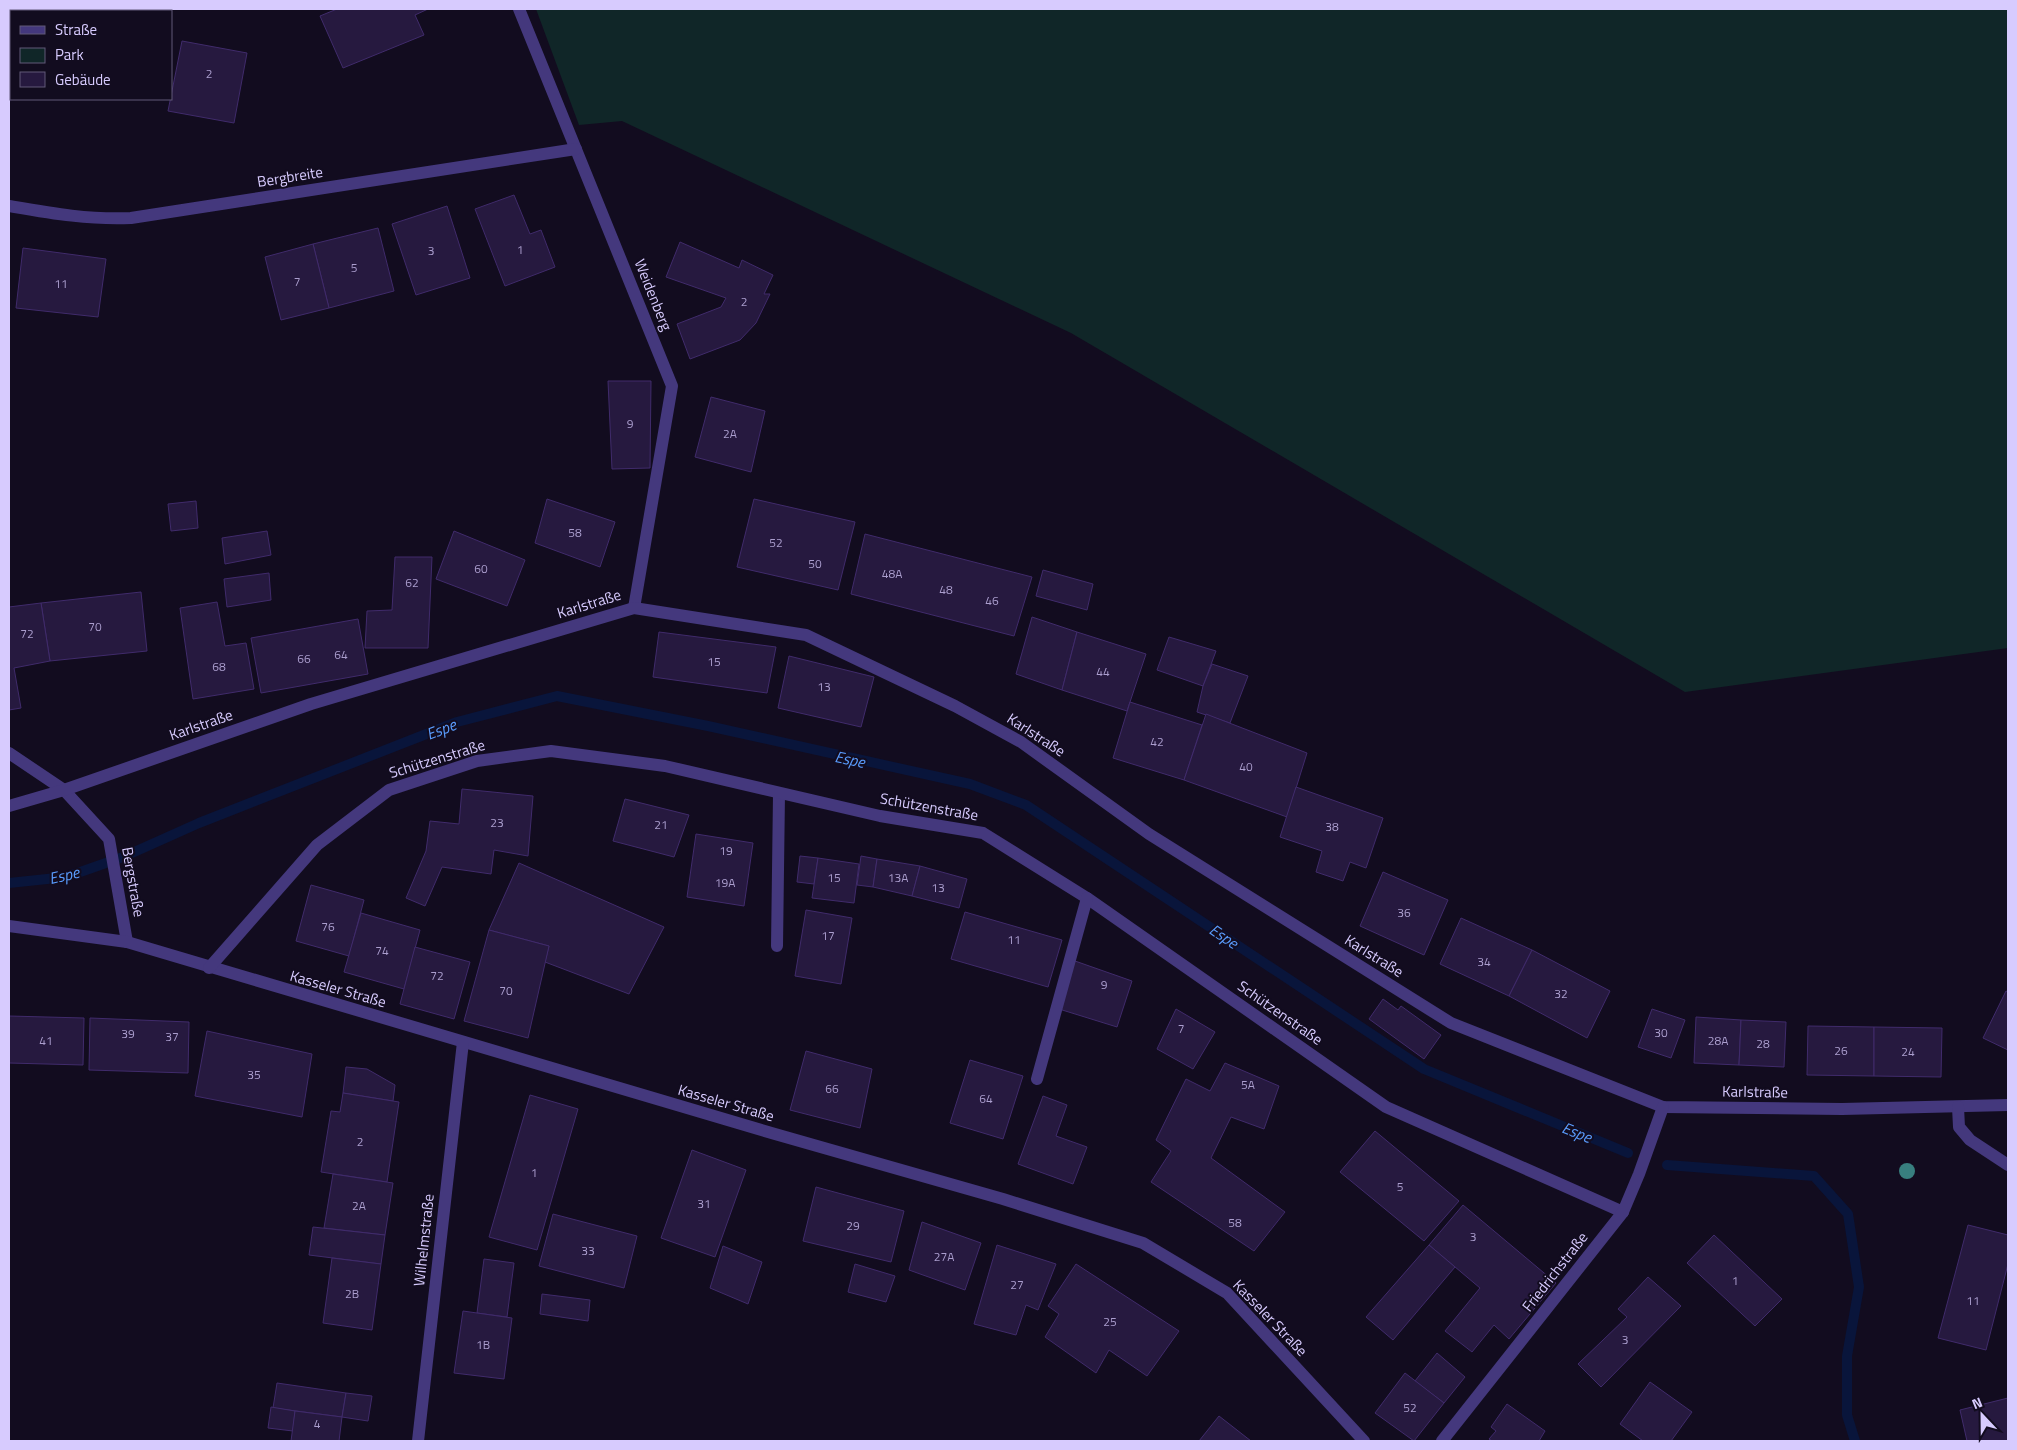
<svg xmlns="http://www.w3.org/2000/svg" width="2017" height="1450" font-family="'Titillium Web',sans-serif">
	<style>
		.green { fill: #102628 }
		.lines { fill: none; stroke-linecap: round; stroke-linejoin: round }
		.stream { stroke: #09153b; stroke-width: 10 }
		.building { fill: #26193f; stroke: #402b6b }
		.minor { stroke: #44387d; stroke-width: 12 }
		.tree { fill: #387f7f }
		.labels { text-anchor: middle; stroke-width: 4; stroke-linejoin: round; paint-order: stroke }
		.number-label { font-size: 12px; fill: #ab9ece }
		.street-label { font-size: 15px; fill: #d7cbfe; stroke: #120c1f }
		.water-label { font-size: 16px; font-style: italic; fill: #5a9cfd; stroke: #120c1f }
	</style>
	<rect width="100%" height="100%" fill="#120c1f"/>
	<path class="green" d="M536,9H2008V648L1685,692L1071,333L622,121L579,125Z"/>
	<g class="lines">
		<g class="stream">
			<path d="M9,883L66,877L123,857L199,823L457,722L557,696L708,726L970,784L1026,805L1424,1069L1628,1153"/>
			<path d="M1667,1165L1814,1176L1848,1214L1859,1287L1847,1356V1415L1855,1441"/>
		</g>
	</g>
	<g class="building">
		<path d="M337,9H428L415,15L424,35L343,68L320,16Z"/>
		<path d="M182,41L247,53L234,123L168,111Z"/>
		<path d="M9,51L11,52V93L9,105Z"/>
		<path d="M514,195L530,234L541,230L555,267L505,286L475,209Z"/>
		<path d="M447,206L470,278L416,295L392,224Z"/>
		<path d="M378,228L394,291L329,308L313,244Z"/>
		<path d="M680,242L739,268L742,260L773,275L764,294H770L756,323L740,340L690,359L677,324L721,307L726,298L666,277Z"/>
		<path d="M313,244L329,308L281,320L265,257Z"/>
		<path d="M23,248L106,259L98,317L16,308Z"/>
		<path d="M608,381H651L650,468L612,469Z"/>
		<path d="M711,397L765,411L751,472L695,457Z"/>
		<path d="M547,499L615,522L600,567L535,543Z"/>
		<path d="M754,499L855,522L838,590L737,567Z"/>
		<path d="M196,501L198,528L171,531L168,504Z"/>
		<path d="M267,531L271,555L225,564L222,538Z"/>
		<path d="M454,531L525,560L507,606L436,579Z"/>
		<path d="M865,534L1032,577L1014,636L851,594Z"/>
		<path d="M395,557H432L428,648H365L367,611L392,610Z"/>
		<path d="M1043,570L1093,584L1087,610L1036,596Z"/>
		<path d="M269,573L271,600L227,607L224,579Z"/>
		<path d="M141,592L147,651L50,661L41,603Z"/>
		<path d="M217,602L225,646L246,643L254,689L193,699L180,608Z"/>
		<path d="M41,603L50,661L14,668L21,708L9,710V607Z"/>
		<path d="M1032,617L1077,632L1062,690L1016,674Z"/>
		<path d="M358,619L368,674L261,693L251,638Z"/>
		<path d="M659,632L776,647L767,693L653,677Z"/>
		<path d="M1077,632L1146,654L1127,711L1062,690Z"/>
		<path d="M1169,637L1216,651L1203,686L1157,670Z"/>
		<path d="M789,656L874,677L861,727L778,708Z"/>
		<path d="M1212,664L1248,676L1230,723L1197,712L1203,686Z"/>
		<path d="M1130,702L1202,725L1184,780L1113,758Z"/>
		<path d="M1206,714L1307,753L1287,817L1184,780Z"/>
		<path d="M1296,787L1383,818L1366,868L1350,862L1343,881L1316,872L1322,851L1280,837Z"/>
		<path d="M462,789L533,796L528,856L494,850L491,874L442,867L425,906L406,898L426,851L430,821L459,824Z"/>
		<path d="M625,799L689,815L674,857L613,841Z"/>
		<path d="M696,834L753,843L744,906L687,897Z"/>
		<path d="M800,856L818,858L814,884L797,882Z"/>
		<path d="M861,856L877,859L873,887L857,885Z"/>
		<path d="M818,858L859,864L854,903L812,898Z"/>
		<path d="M877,859L920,866L912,896L873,887Z"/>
		<path d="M519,863L664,927L629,994L545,962L549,946L489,930Z"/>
		<path d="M920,866L967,879L959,908L912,896Z"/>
		<path d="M1383,872L1448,900L1424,955L1360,926Z"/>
		<path d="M311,885L364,900L349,956L296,941Z"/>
		<path d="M806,910L852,918L841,984L795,976Z"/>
		<path d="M965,912L1062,940L1048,987L951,959Z"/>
		<path d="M361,913L420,930L404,989L344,972Z"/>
		<path d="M1461,918L1532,950L1509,996L1440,964Z"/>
		<path d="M489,930L549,946L528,1038L464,1021Z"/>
		<path d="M415,947L470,962L454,1019L400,1004Z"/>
		<path d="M1532,950L1610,991L1587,1038L1509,996Z"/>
		<path d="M1075,961L1132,981L1117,1027L1059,1009Z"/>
		<path d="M2006,991L2008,992V1050L1983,1038Z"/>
		<path d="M1383,999L1398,1010L1401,1006L1441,1035L1424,1059L1369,1019Z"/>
		<path d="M1176,1009L1215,1032L1193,1069L1157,1049Z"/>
		<path d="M1652,1009L1685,1020L1671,1058L1638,1047Z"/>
		<path d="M9,1016L84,1018L83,1065L9,1063Z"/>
		<path d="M1696,1017L1741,1020L1739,1065L1694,1063Z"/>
		<path d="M90,1018L189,1022L188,1073L89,1070Z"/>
		<path d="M1741,1020L1786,1022L1784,1067L1739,1065Z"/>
		<path d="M1808,1026L1874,1027V1076L1807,1075Z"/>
		<path d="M1874,1027L1942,1028L1941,1077L1874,1076Z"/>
		<path d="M207,1031L312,1054L302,1117L195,1096Z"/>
		<path d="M806,1051L872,1069L860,1128L790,1110Z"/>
		<path d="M970,1060L1023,1076L1003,1139L950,1123Z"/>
		<path d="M1225,1063L1279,1086L1264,1129L1231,1117L1211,1158L1285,1212L1254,1251L1151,1182L1171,1151L1156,1140L1186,1079L1210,1091Z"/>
		<path d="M346,1067L367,1069L395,1085L393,1101L343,1093Z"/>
		<path d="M343,1093L399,1102L387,1182L321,1172L331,1111L340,1112Z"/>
		<path d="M530,1095L578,1109L537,1250L489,1237Z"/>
		<path d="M1043,1096L1067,1105L1056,1136L1087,1147L1073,1184L1018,1164Z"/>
		<path d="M1375,1131L1459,1201L1424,1241L1340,1172Z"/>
		<path d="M692,1150L746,1170L715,1257L661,1238Z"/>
		<path d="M333,1174L393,1183L385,1235L324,1228Z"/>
		<path d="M816,1187L904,1211L891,1262L803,1241Z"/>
		<path d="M1463,1205L1556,1283L1509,1339L1494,1325L1472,1352L1445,1331L1480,1288L1429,1245Z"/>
		<path d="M553,1214L637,1236L624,1288L539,1266Z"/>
		<path d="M922,1222L981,1243L965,1290L909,1270Z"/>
		<path d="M1968,1225L2008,1235V1264L1986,1350L1938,1338Z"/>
		<path d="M313,1227L385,1235L381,1264L309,1255Z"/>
		<path d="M1714,1235L1782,1299L1755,1326L1687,1263Z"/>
		<path d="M997,1245L1056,1264L1038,1310L1026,1305L1016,1335L974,1324Z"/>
		<path d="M1429,1245L1455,1267L1393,1340L1366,1317Z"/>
		<path d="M723,1246L762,1262L748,1304L710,1288Z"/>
		<path d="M332,1258L381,1264L372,1330L323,1323Z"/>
		<path d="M484,1259L514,1263L507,1317L477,1313Z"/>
		<path d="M855,1264L895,1276L886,1302L848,1292Z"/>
		<path d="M1076,1264L1179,1331L1147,1376L1109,1350L1096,1373L1045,1337L1059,1314L1048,1306Z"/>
		<path d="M1648,1277L1681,1306L1601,1387L1578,1364L1627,1317L1618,1309Z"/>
		<path d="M542,1294L590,1300L588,1321L540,1314Z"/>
		<path d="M463,1311L512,1318L504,1379L454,1373Z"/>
		<path d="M1437,1353L1465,1377L1444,1403L1415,1381Z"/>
		<path d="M1405,1373L1444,1403L1414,1441L1375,1413Z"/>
		<path d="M1650,1382L1692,1412L1671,1441H1643L1620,1424Z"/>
		<path d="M277,1383L346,1393L342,1417L273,1408Z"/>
		<path d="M346,1393L372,1396L368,1421L342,1417Z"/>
		<path d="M2008,1398V1441H1967L1960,1410Z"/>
		<path d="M1507,1404L1545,1431L1539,1441H1492L1489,1439L1496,1431L1491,1427Z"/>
		<path d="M271,1407L295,1411L293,1431L268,1428Z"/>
		<path d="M295,1411L342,1417L339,1441H291Z"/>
		<path d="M1219,1416L1251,1441H1199Z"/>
	</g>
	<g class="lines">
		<g class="minor">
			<path d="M519,9L672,386L634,608"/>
			<path d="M9,206C50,213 89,220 131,218L576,149"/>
			<path d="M9,753L64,790L109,839L127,942"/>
			<path d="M9,806L64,790L311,704L634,608L806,635L955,706L1021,742L1149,834L1451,1023L1663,1107L1842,1109L2008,1105"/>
			<path d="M9,926L127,942L775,1134L1003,1199L1143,1243L1227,1293L1364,1441"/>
			<path d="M777,946L779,794"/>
			<path d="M209,968L317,845L389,790L477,761L551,751L665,766L880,816L983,833L1087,898L1386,1107L1623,1212"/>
			<path d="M1037,1079L1087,898"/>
			<path d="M1958,1107L1959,1127L1970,1140L2008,1165"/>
			<path d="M418,1441L463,1042"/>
			<path d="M1442,1441L1623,1212L1639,1174L1663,1107"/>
		</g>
	</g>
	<circle class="tree" cx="1907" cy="1171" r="8"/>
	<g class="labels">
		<g class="number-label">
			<text x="209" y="78">2</text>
			<text x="520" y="254">1</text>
			<text x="431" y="255">3</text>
			<text x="354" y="272">5</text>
			<text x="297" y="286">7</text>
			<text x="61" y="288">11</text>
			<text x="744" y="306">2</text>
			<text x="630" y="428">9</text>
			<text x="730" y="438">2A</text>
			<text x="575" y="537">58</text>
			<text x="776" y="547">52</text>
			<text x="815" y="568">50</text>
			<text x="481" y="573">60</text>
			<text x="892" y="578">48A</text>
			<text x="412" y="587">62</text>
			<text x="946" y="594">48</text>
			<text x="992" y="605">46</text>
			<text x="95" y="631">70</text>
			<text x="27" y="638">72</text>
			<text x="341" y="659">64</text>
			<text x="304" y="663">66</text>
			<text x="714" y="666">15</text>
			<text x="219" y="671">68</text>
			<text x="1103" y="676">44</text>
			<text x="824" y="691">13</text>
			<text x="1157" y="746">42</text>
			<text x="1246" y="771">40</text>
			<text x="497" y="827">23</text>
			<text x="661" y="829">21</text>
			<text x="1332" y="831">38</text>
			<text x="726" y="855">19</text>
			<text x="834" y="882">15</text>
			<text x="898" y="882">13A</text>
			<text x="725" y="887">19A</text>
			<text x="938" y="892">13</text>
			<text x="1404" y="917">36</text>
			<text x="328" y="931">76</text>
			<text x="828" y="940">17</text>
			<text x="1014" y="944">11</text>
			<text x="382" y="955">74</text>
			<text x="1484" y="966">34</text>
			<text x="437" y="980">72</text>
			<text x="1104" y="989">9</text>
			<text x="506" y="995">70</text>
			<text x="1561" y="998">32</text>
			<text x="1181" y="1033">7</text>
			<text x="1661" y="1037">30</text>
			<text x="128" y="1038">39</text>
			<text x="172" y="1041">37</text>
			<text x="46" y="1045">41</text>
			<text x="1718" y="1045">28A</text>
			<text x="1763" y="1048">28</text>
			<text x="1841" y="1055">26</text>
			<text x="1908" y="1056">24</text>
			<text x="254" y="1079">35</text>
			<text x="1248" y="1089">5A</text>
			<text x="832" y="1093">66</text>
			<text x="986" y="1103">64</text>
			<text x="360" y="1146">2</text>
			<text x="534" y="1177">1</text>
			<text x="1400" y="1191">5</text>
			<text x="704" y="1208">31</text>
			<text x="359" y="1210">2A</text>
			<text x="1235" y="1227">58</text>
			<text x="853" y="1230">29</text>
			<text x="1473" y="1241">3</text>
			<text x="588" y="1255">33</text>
			<text x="944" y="1261">27A</text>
			<text x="1735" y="1285">1</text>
			<text x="1017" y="1289">27</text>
			<text x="352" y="1298">2B</text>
			<text x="1973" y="1305">11</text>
			<text x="1110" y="1326">25</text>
			<text x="1625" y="1344">3</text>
			<text x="483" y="1349">1B</text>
			<text x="1410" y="1412">52</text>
			<text x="317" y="1428">4</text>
		</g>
		<g class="street-label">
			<text transform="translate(290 177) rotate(-9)" y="5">Bergbreite</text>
			<text transform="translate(653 295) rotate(68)" y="5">Weidenberg</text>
			<text transform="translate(589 604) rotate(-17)" y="5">Karlstraße</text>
			<text transform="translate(201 725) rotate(-19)" y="5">Karlstraße</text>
			<text transform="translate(1036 735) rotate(33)" y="5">Karlstraße</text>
			<text transform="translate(437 759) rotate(-17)" y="5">Schützenstraße</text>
			<text transform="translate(929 807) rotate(10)" y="5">Schützenstraße</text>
			<text transform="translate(133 882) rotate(80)" y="5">Bergstraße</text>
			<text transform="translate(1374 956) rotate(32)" y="5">Karlstraße</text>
			<text transform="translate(338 989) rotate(16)" y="5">Kasseler Straße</text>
			<text transform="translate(1280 1013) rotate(35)" y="5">Schützenstraße</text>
			<text transform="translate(1755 1092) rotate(1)" y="5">Karlstraße</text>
			<text transform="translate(726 1103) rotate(16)" y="5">Kasseler Straße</text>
			<text transform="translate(424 1240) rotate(-84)" y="5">Wilhelmstraße</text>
			<text transform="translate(1555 1272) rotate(-52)" y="5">Friedrichstraße</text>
			<text transform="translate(1270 1318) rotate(46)" y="5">Kasseler Straße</text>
		</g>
		<g class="water-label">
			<text transform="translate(441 729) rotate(-21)" y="6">Espe</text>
			<text transform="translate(850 759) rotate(12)" y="6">Espe</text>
			<text transform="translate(64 875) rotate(-13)" y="6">Espe</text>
			<text transform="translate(1224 936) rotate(34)" y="6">Espe</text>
			<text transform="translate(1577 1132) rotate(22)" y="6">Espe</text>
		</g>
	</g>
	<rect width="2017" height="1450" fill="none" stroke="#d7cbfe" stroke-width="20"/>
	<rect x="10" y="10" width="162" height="90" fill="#120c1f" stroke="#615878"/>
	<rect x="20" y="26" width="25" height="8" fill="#44387d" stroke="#615878"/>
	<text x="55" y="35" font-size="15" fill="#d7cbfe">Straße</text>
	<rect x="20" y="48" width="25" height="15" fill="#102628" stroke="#615878"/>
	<text x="55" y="60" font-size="15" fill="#d7cbfe">Park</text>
	<rect x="20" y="72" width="25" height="15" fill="#26193f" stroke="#615878"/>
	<text x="55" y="85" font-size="15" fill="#d7cbfe">Gebäude</text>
	<g transform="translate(1982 1415) rotate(338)" stroke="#120c1f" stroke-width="4" paint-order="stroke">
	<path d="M0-4L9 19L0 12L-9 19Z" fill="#d7cbfe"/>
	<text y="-8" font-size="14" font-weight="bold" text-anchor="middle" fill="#d7cbfe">N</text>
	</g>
</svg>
